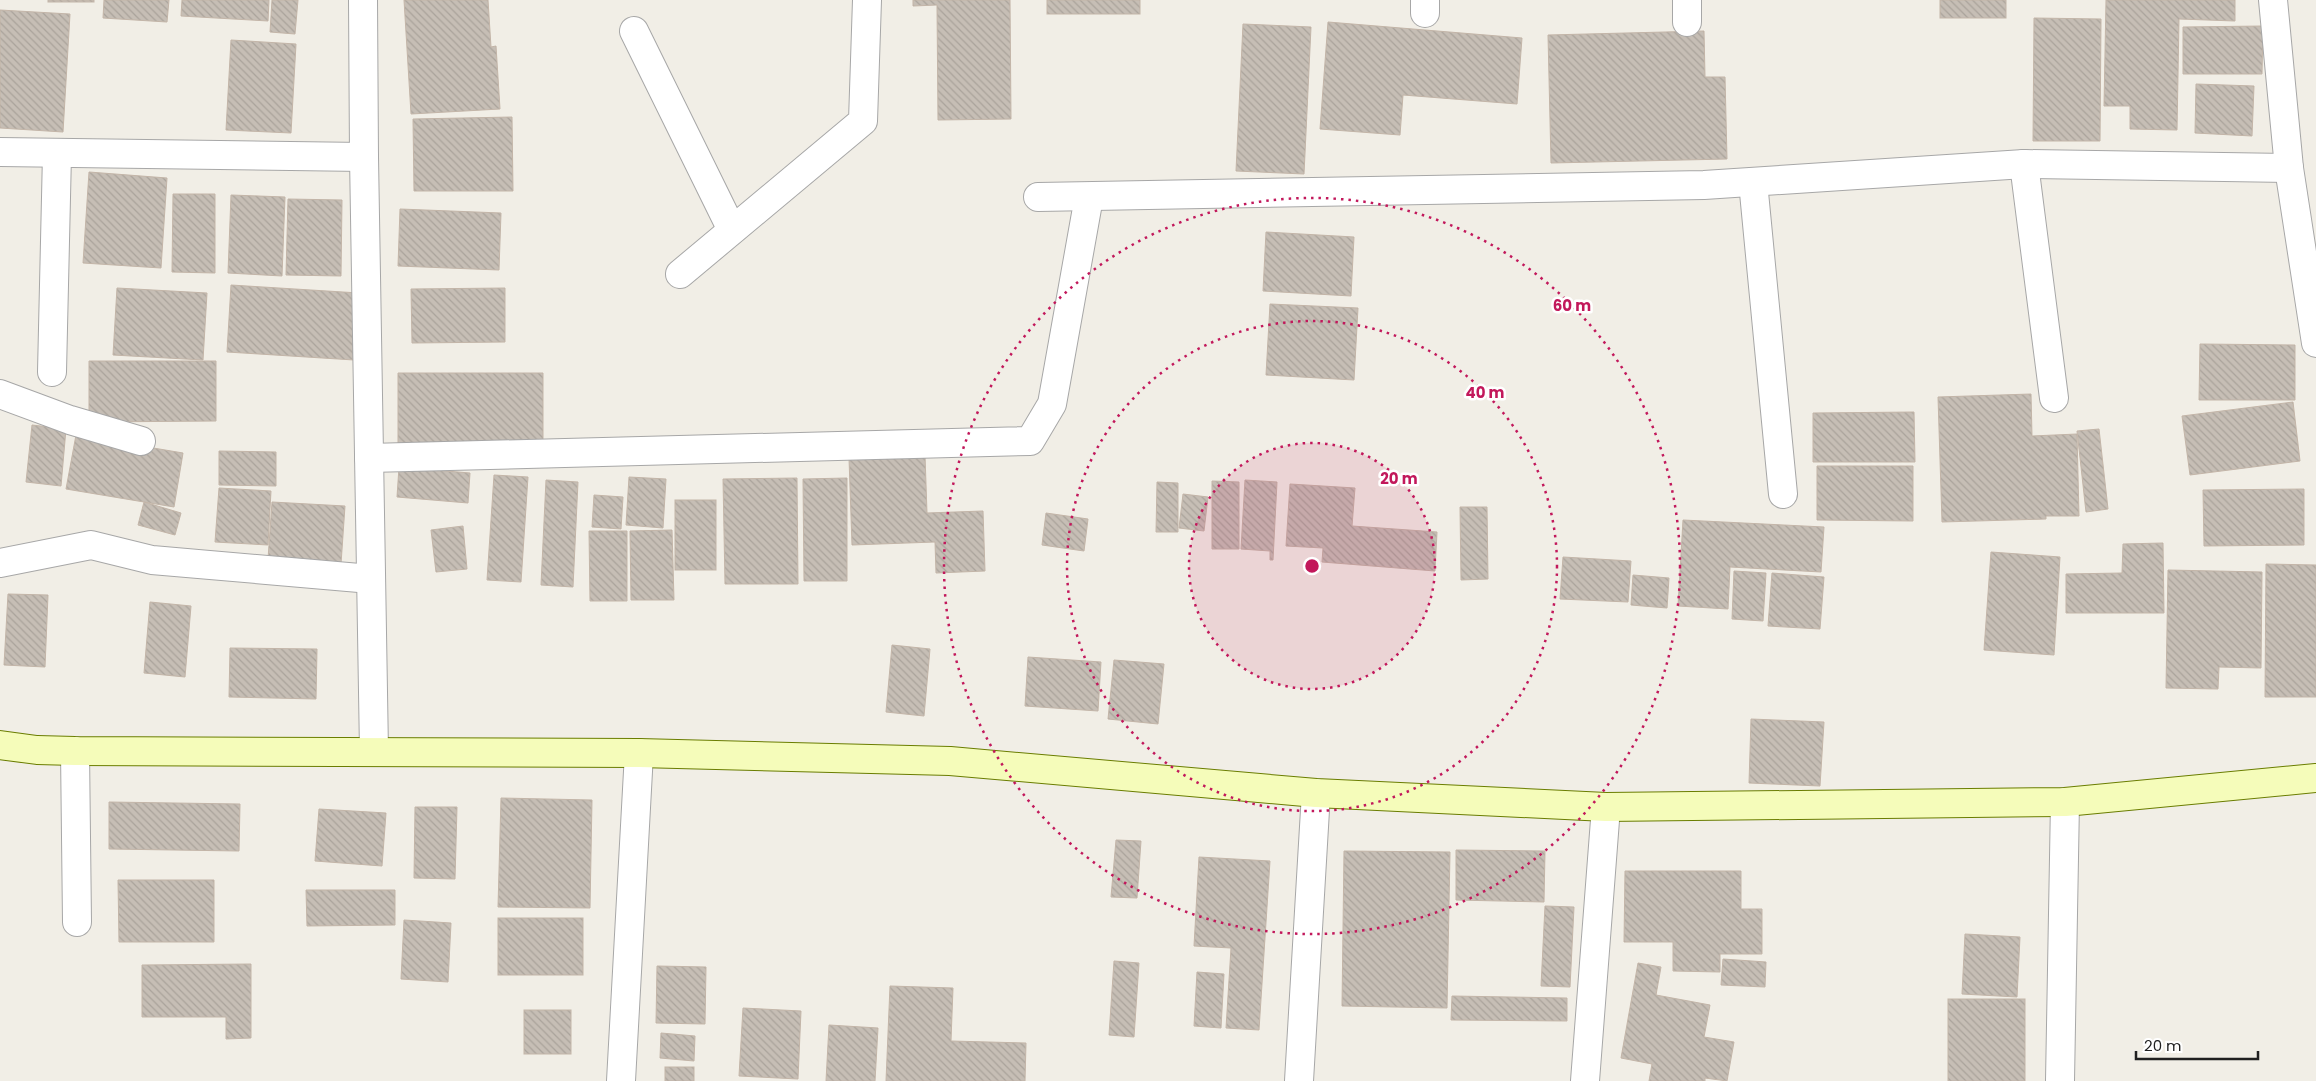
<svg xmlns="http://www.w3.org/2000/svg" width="2316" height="1081" font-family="Poppins,sans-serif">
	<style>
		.building { fill: url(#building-back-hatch); stroke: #c3b5a8 }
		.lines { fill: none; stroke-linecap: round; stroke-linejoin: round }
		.minor-casing { stroke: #a7a7a7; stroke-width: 30 }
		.secondary-casing { stroke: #6a7d01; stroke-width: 30 }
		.minor { stroke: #fff; stroke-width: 28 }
		.secondary { stroke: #f5fcba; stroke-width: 28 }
		.ring { fill: none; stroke: #c2185b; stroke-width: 2.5; stroke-dasharray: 2.5 5 }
		.centre { fill: #c2185b; stroke: #fff; stroke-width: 2.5 }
		.ring-label { font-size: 15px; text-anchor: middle; font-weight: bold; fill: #c2185b; stroke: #fff; stroke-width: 5; stroke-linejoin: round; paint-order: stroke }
	</style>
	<defs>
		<pattern id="building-back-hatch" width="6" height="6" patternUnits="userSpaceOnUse" patternTransform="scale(1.25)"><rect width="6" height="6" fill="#c6beb5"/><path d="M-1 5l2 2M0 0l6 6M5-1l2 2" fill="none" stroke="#aaa39b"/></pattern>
	</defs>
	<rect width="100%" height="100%" fill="#f1eee6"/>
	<g class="building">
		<rect x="48" y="0" width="46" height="2"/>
		<path d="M104,0H169L167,22L103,18Z"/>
		<path d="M182,0H269L268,21L181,16Z"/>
		<path d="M272,0H298L295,34L270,32Z"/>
		<path d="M404,0H488L491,47L496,46L500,109L411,114Z"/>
		<path d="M913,0H1010L1011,119L938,120L937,5L913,6Z"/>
		<rect x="1047" y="0" width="93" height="14"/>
		<rect x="1940" y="0" width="66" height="18"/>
		<path d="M2106,0H2235V21L2179,19L2177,130L2130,129V106H2104Z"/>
		<path d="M0,10L70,14L63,132L0,128Z"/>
		<path d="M2034,18L2101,19L2100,141H2033Z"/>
		<path d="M1328,22L1522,38L1517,104L1403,95L1400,135L1320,129Z"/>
		<path d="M1243,24L1311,27L1304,174L1236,171Z"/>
		<path d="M2263,26L2262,74H2183V27Z"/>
		<path d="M1704,31L1705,77H1725L1727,159L1551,163L1548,35Z"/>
		<path d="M231,40L296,44L291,133L226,130Z"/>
		<path d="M2196,84L2254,86L2252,136L2195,133Z"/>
		<path d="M512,117L513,191H414L413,119Z"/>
		<path d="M89,172L167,178L161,268L83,263Z"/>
		<path d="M173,194H215V273L172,272Z"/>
		<path d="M231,195L285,197L282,276L228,273Z"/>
		<path d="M288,199L342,200L341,276L286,275Z"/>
		<path d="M400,209L501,213L499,270L398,266Z"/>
		<path d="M1266,232L1354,237L1351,296L1263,291Z"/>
		<path d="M231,285L359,293L354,360L227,352Z"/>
		<path d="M117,288L207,293L203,360L113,355Z"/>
		<path d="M505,288V342L412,343L411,289Z"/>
		<path d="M1270,304L1358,308L1354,380L1266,375Z"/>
		<path d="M2200,344L2295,345V400H2199Z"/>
		<path d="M89,361H216V421L89,422Z"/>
		<path d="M398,373H543V446L398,447Z"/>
		<path d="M2031,394L2032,436L2077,434L2079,516H2046V519L1942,522L1938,397Z"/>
		<path d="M2293,402L2300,461L2190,475L2182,416Z"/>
		<path d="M1914,412L1915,462H1813V413Z"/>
		<path d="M32,425L66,429L61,486L26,482Z"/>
		<path d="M2099,429L2108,509L2086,512L2077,431Z"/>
		<path d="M76,435L183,453L174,507L66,489Z"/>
		<path d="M219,451L276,452V486L219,485Z"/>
		<path d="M925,455L927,513L983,511L985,571L936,573L935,542L852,545L849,458Z"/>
		<path d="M1817,466H1913V521L1817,520Z"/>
		<path d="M399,467L470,473L468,503L397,497Z"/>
		<path d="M494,475L528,477L521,582L487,580Z"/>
		<path d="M629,477L666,479L663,528L626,525Z"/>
		<path d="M797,478L798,584H725L723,479Z"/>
		<path d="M847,478V581H804L803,479Z"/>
		<path d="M546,480L578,482L573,587L541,585Z"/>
		<path d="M1245,480L1277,482L1273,560H1270V551L1241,549Z"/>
		<path d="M1212,481L1239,482V549H1212Z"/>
		<path d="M1157,482L1178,483V532H1156Z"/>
		<path d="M1290,484L1355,488L1352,526L1437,532L1435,571L1322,562L1323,548L1286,546Z"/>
		<path d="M219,488L271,491L268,545L215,542Z"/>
		<path d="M2304,489V545L2204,546L2203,490Z"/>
		<path d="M1183,494L1208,497L1204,531L1179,528Z"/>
		<path d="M594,495L623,497L621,529L592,527Z"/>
		<rect x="675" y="500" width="41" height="70"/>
		<path d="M144,502L181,513L175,535L138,525Z"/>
		<path d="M272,502L345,506L341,564L268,559Z"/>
		<path d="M1460,507H1487L1488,579L1461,580Z"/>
		<path d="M1046,513L1088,519L1084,551L1042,545Z"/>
		<path d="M1683,520L1824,527L1821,572L1730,567L1728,609L1678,606Z"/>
		<path d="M463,526L467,569L436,572L431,530Z"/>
		<path d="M672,530L674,600H631L630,531Z"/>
		<path d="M589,531H627V601H590Z"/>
		<path d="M2163,543L2164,613H2066V574L2122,573L2123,544Z"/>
		<path d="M1991,552L2060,557L2054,655L1984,650Z"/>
		<path d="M1563,557L1631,561L1628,602L1560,599Z"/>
		<path d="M2266,564L2316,565V697H2265Z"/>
		<path d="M2168,570L2262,572L2261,668L2219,667L2218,689L2166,688Z"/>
		<path d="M1734,571L1766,573L1763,621L1732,619Z"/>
		<path d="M1772,573L1824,577L1820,629L1768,626Z"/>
		<path d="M1633,575L1669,578L1667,608L1631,605Z"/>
		<path d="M8,594L48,595L45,667L4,665Z"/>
		<path d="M150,602L191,606L185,677L144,673Z"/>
		<path d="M892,645L930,649L924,716L886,712Z"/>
		<path d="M230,648L317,649L316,699L229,697Z"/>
		<path d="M1028,657L1101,662L1098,711L1025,706Z"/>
		<path d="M1114,660L1164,664L1158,724L1108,719Z"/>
		<path d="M1751,719L1824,722L1820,786L1749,783Z"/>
		<path d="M501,798L592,800L590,908L498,907Z"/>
		<path d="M109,802L240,804L239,851L109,849Z"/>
		<path d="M415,807H457L455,879L414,878Z"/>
		<path d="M319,809L386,813L382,866L315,861Z"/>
		<path d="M1116,840L1141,841L1137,898L1111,897Z"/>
		<path d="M1456,850L1545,851L1544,902L1456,900Z"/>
		<path d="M1344,851L1450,852L1447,1008L1342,1006Z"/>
		<path d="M1199,857L1270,861L1259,1030L1226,1028L1231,948L1194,946Z"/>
		<path d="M1625,871H1741V909H1762V954H1720V972L1673,971V942H1624Z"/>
		<path d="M118,880H214V942H119Z"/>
		<path d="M306,890H395V925L307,926Z"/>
		<path d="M1545,906L1574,907L1570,987L1541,986Z"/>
		<rect x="498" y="918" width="85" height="57"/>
		<path d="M404,920L451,923L448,982L401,979Z"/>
		<path d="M1965,934L2020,937L2017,997L1962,994Z"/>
		<path d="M1723,959L1766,962L1765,987L1721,985Z"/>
		<path d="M1114,961L1139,963L1134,1037L1109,1035Z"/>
		<path d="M1638,963L1661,967L1656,995L1710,1005L1704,1037L1734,1042L1727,1081L1705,1078V1081H1649L1652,1064L1621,1058Z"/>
		<path d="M251,964V1038L226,1039V1017H142V965Z"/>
		<path d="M657,966L706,967L705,1024L656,1023Z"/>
		<path d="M1197,972L1224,974L1221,1028L1194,1026Z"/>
		<path d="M890,986L953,988L951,1041L1026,1043L1025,1081H886Z"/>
		<path d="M1452,996L1567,998V1021L1451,1020Z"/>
		<rect x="1948" y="999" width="77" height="82"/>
		<path d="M743,1008L801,1011L798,1079L739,1076Z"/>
		<rect x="524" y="1010" width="47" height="44"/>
		<path d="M829,1025L878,1028L875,1081H826Z"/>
		<path d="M661,1033L695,1036L694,1061L660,1058Z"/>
		<rect x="665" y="1067" width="29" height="14"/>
	</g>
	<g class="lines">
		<defs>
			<g id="minor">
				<path d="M363,0L364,157L374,751"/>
				<path d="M1687,0V22"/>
				<path d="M2273,0L2289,168L2316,343"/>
				<path d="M1425,13V0"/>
				<path d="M634,31L732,230"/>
				<path d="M0,152L364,157"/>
				<path d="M2024,164L2054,398"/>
				<path d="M1753,182L1783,494"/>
				<path d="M1038,197L1704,185L2024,164L2289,168"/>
				<path d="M680,274L863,121L867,0"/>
				<path d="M52,372L57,154"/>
				<path d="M0,394L70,420L141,441"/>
				<path d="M369,458L1030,441L1052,404L1089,197"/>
				<path d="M0,563L91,545L152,560L371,579"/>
				<path d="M75,751L77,922"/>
				<path d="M621,1081L639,753"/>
				<path d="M1299,1081L1316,793"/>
				<path d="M1585,1081L1606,807"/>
				<path d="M2060,1081L2065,802"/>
			</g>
			<path id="secondary" d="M0,745L37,750L75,751L639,753L950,761L1316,793L1606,807L2065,802L2316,778"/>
		</defs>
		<use href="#minor" class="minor-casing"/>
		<use href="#secondary" class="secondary-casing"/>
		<use href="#minor" class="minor"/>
		<use href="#secondary" class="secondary"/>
	</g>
	<circle cx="1312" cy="566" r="123" fill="#c2185b" fill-opacity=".12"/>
	<g class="ring">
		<circle cx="1312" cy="566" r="123"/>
		<circle cx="1312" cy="566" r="245"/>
		<circle cx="1312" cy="566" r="368"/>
	</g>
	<circle cx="1312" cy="566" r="8" class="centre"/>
	<g class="ring-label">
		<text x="1572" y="311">60 m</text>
		<text x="1485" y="398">40 m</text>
		<text x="1399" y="484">20 m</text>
	</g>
	<path d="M2136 1051v8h122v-8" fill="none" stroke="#202020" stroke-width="2.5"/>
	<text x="2144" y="1051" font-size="15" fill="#202020" stroke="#ffffff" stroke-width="4" paint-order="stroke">20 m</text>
</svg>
